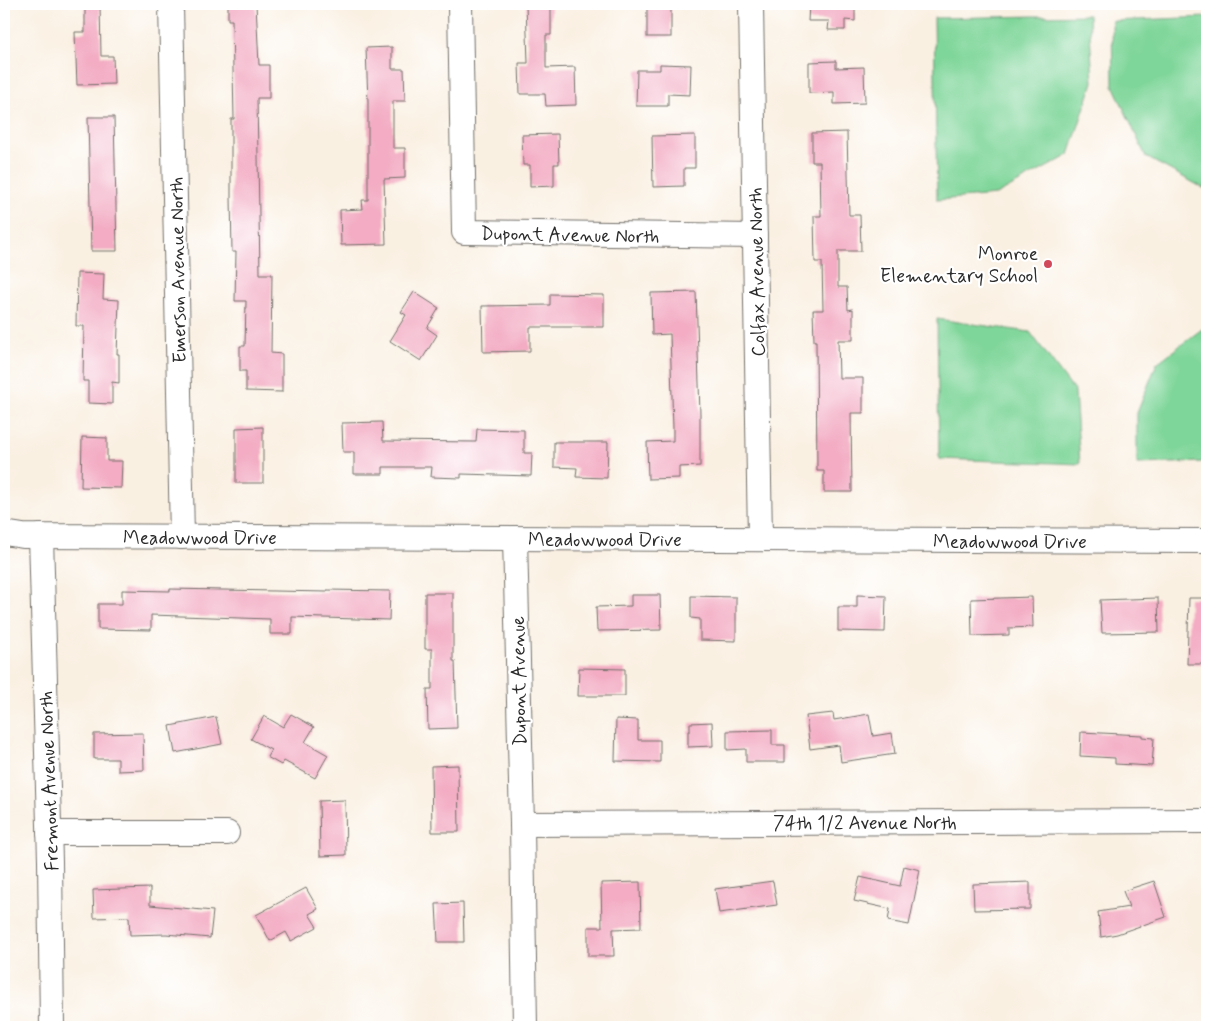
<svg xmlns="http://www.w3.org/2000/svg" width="1211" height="1031" font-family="Mynerve,sans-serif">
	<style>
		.green { fill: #7fd69a; stroke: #558062 }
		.building { fill: #f3acc3 }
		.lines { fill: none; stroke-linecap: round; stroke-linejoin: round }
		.minor-casing { stroke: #73706b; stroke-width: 26 }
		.minor { stroke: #fff; stroke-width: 24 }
		.poi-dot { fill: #d1495b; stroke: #fff; stroke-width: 2 }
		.labels { text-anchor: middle; stroke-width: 4.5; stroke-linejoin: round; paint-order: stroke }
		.street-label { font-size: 19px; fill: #2b2b2b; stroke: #fff }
		.poi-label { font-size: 19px; fill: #2b2b2b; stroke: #fff; text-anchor: end }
	</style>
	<rect width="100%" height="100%" fill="#fff"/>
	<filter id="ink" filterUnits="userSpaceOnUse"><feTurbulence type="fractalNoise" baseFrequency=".02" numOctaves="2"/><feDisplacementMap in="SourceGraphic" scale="10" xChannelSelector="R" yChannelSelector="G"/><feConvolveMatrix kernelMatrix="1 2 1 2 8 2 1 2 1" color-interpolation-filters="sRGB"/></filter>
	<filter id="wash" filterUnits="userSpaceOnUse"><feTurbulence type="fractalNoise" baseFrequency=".0096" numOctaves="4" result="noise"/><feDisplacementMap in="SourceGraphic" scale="20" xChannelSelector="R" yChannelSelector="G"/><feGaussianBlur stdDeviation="1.12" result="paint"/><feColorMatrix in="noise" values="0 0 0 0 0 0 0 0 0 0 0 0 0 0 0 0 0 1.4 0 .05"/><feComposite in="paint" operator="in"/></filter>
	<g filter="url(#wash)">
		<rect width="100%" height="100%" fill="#faf0e2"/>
		<g class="green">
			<path d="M1089,15L1093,82L1069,155L996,195L937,200L934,18Z"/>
			<path d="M1207,17V190L1146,157L1113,85L1112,21Z"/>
			<path d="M937,319L1030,332L1075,392L1080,464L939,459Z"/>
			<path d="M1206,326H1207V462L1137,464V413L1157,363Z"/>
		</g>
		<g id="blocks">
			<g class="building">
				<path d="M85,4H100L101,56H113L114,84L77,85L75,32H85Z"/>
				<path d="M228,4H256L259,65H269V98H257L260,274H272L271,353L282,354V392L246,391V371H240V346H245L246,301H235L236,252H232L231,197V119H234L232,20H228Z"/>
				<path d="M526,4H551V35H546V68L575,67L576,105L546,106L545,94H520L519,63H528Z"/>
				<rect x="647" y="4" width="24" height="33"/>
				<path d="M809,4H855V21L845,20V30H828L829,21H808Z"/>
				<path d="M392,47V69H404L405,101H393V148H405V178L384,179L386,244L341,245L340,210L363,209L362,200H368V102L366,48Z"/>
				<path d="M836,61V68L864,67L865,103L834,104V92L809,93V62Z"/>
				<path d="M660,64L691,65L690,95L668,94V106H636L637,70H660Z"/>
				<path d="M88,117H114L117,251H91Z"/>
				<path d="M847,132L849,215H860L861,251H838V287H847L848,310L853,309V340H838L839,378H863V413H851L852,492H824V471H817L816,341H814L813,310H823L822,262H815L814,216H821L820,162H812V133Z"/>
				<path d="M558,134L559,164H554V186L530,187V165H523L522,135Z"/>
				<path d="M695,135V168H684V186L653,187L652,136Z"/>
				<path d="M77,273L104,274L103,299L119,300L117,354H119V383L112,382V404L88,403V381H83L84,326H76Z"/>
				<path d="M414,292L439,308L427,328L437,335L421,361L390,341L406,315L401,312Z"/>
				<path d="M696,292L700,414V466L679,467V478L648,479L647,442L673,441V428L670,334L652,335L651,293Z"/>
				<path d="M550,294L604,295V327H530V351L483,352L482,306L550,305Z"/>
				<path d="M382,422L383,441L476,442L477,429L524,430V453H532L531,476L461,474V478L431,477L432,467H383V474H354V452H343L342,423Z"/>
				<path d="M263,427V483H236V428Z"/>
				<path d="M82,437L107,438V461H122L121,488L81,487Z"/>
				<path d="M554,442H608L607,478L576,477L577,468L554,467Z"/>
				<path d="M170,589L327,592V590L390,591L389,620L292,617V634H270V619L151,615V630L98,629V604H122V590L170,591Z"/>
				<path d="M425,593H453V661H455L457,728L428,729L427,689H432V649H425Z"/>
				<path d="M631,595H660L661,630L597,631L596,607L631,606Z"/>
				<path d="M857,595L886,596L885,632L838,631V607H857Z"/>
				<path d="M691,596L736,597V641L700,640V619L691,618Z"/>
				<path d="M1032,597L1033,627L1009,628V635L972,636L971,599Z"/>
				<path d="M1158,598L1159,632L1102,633L1100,600Z"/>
				<path d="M1189,598H1207V651H1205V664H1187Z"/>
				<path d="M579,668L625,669V696H578Z"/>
				<path d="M833,713L834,720L869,714L873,736L892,733L895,754L841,762L839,745L810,749L806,716Z"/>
				<path d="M291,714L314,727L305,742L328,755L315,778L284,761L281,765L267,757L271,750L251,739L264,716L283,727Z"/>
				<path d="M216,717L222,744L175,753L170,726Z"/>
				<path d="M616,719L638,720V740H660V762L615,761Z"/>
				<path d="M712,722L713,746L688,747V731H690V723Z"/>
				<path d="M772,730V745H785V762H746V749L727,750V731Z"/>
				<path d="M1081,732L1142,735V737L1154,738L1152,766L1115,764V758L1080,756Z"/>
				<path d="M143,733L144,770L118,771V759H94V734Z"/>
				<path d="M458,765L459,832H432L431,766Z"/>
				<path d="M345,800L346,855L320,856L319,801Z"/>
				<path d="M904,866L920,870L909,925L888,921L890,909L854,901L860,877L900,886Z"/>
				<path d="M773,881L777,905L719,913L715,889Z"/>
				<path d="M1154,881L1166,917L1117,934L1101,937L1098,912L1129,907L1123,891Z"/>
				<path d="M640,882L641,928L613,929L614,956H588V927H602L601,883Z"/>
				<path d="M1030,882V909L974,910L973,884Z"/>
				<path d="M150,888V905L213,911L210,938L166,934L130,935L129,917L94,918L93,890Z"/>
				<path d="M306,888L318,909L309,914L317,927L291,941L286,932L270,941L256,915Z"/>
				<path d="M463,903L464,942H438L436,904Z"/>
			</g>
		</g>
	</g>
	<g filter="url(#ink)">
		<use href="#blocks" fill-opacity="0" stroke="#73706b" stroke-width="1"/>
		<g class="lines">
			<defs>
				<g id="minor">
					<path d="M171,4L182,537"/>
					<path d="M460,4L464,232L755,236"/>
					<path d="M751,4L760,539"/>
					<path d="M4,533L23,536L1207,541"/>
					<path d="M41,536L50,861L52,1027"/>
					<path d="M515,538L522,824L525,1027"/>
					<path d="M522,824L1207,821"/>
					<path d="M49,833H227"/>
				</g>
			</defs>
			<use href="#minor" class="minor-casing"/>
			<use href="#minor" class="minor"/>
		</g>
	</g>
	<circle class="poi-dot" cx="1048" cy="264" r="5"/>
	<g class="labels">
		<g class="street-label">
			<text transform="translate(570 234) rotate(1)" y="7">Dupont Avenue North</text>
			<text transform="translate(177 270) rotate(-91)" y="7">Emerson Avenue North</text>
			<text transform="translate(756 272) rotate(-91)" y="7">Colfax Avenue North</text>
			<text x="200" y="544">Meadowwood Drive</text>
			<text x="605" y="546">Meadowwood Drive</text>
			<text x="1010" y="548">Meadowwood Drive</text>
			<text transform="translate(518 681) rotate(-91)" y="7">Dupont Avenue</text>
			<text transform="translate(48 781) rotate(-92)" y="7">Fremont Avenue North</text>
			<text x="865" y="829">74th 1/2 Avenue North</text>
		</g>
		<g class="poi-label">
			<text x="1038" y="260">Monroe<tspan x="1038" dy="22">Elementary School</tspan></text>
		</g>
	</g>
	<rect width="1211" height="1031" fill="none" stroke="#fff" stroke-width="20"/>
</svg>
